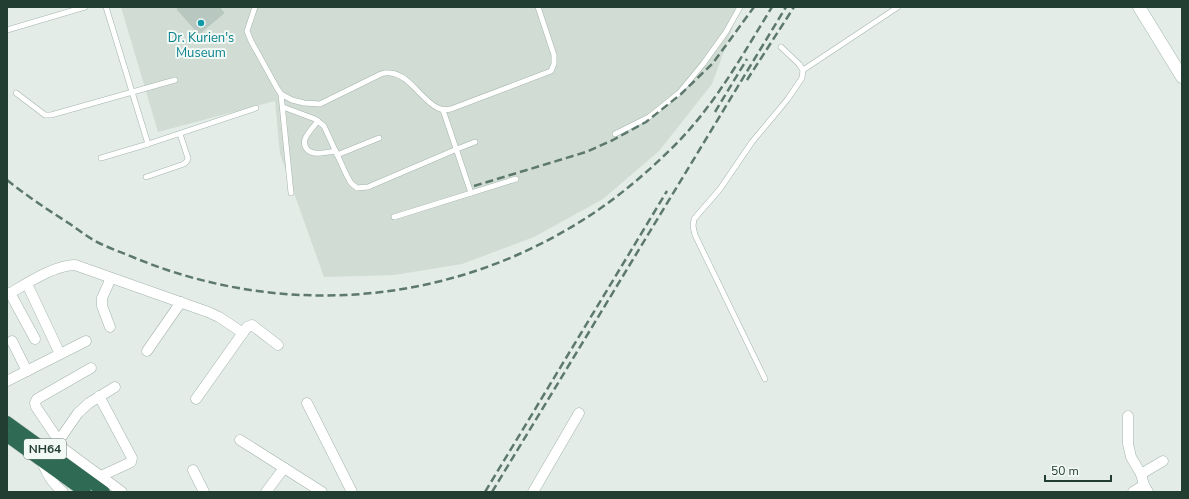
<svg xmlns="http://www.w3.org/2000/svg" width="1189" height="499" font-family="'Nunito Sans',sans-serif">
	<style>
		.built { fill: #d1dcd5 }
		.building { fill: #b8c7bf; stroke: #b5c6bc }
		.lines { fill: none; stroke-linecap: round; stroke-linejoin: round }
		.lane-casing { stroke: #a5b4ad; stroke-width: 6 }
		.street-casing { stroke: #a5b4ad; stroke-width: 11 }
		.secondary-casing { stroke: #a1b8ad; stroke-width: 13 }
		.highway-casing { stroke: #c1c9c6; stroke-width: 13 }
		.lane { stroke: #fff; stroke-width: 5 }
		.street { stroke: #fff; stroke-width: 10 }
		.secondary { stroke: #fff; stroke-width: 12 }
		.highway { stroke: #2e6a54; stroke-width: 12 }
		.rail { stroke: #5d796d; stroke-width: 2.5; stroke-dasharray: 8 4; stroke-linecap: butt }
		.culture-dot { fill: #0f9aa8; stroke: #f3f9f5; stroke-width: 1.5 }
		.labels { text-anchor: middle; stroke-width: 4; stroke-linejoin: round; paint-order: stroke }
		.shield { fill: #f3f9f5; stroke: #61766c; stroke-width: 1 }
		.shield-label { font-size: 12px; font-weight: bold; fill: #223e32 }
		.culture-label { font-size: 13px; fill: #0d838f; stroke: #f3f9f5 }
	</style>
	<rect width="100%" height="100%" fill="#e3ece7"/>
	<path class="built" d="M121,7H740L712,84L659,151L603,199L534,237L462,264L394,275L324,277L280,154L275,101L158,132Z"/>
	<path class="building" d="M179,7H219L224,13L199,34L177,9Z"/>
	<g class="lines">
		<defs>
			<g id="lane">
				<path d="M106,7L148,144L256,108"/>
				<path d="M255,7L247,31L251,41L277,88L281,94L292,100L304,103L320,104L381,74C384,73 387,72 390,73C409,74 422,101 438,108C442,110 446,110 451,109L551,71L554,64V55L538,7"/>
				<path d="M7,30L85,7"/>
				<path d="M803,70L898,7"/>
				<path d="M16,93L45,115H51L175,80"/>
				<path d="M281,94L291,193"/>
				<path d="M283,107L315,119L324,126L347,176L351,183L357,188L368,187L457,149L475,142"/>
				<path d="M443,110L471,193"/>
				<path d="M318,121C314,126 308,132 305,139C304,142 304,145 306,148C312,157 327,152 336,151"/>
				<path d="M615,134L649,117L679,93L703,64L726,32L740,7"/>
				<path d="M337,155L379,138"/>
				<path d="M101,158L148,144"/>
				<path d="M146,177L184,164L187,161L188,158L180,134"/>
				<path d="M394,217L516,179"/>
				<path d="M765,379L695,235L693,226L694,219L720,189L752,142L787,100L802,78L803,70L799,64L781,47"/>
			</g>
			<g id="street">
				<path d="M27,284L60,354"/>
				<path d="M10,293L35,339"/>
				<path d="M7,295C26,284 54,265 75,265L208,312L219,317L243,333"/>
				<path d="M110,327L102,306V298L111,278"/>
				<path d="M12,341L27,371"/>
				<path d="M147,351L181,302"/>
				<path d="M7,381L86,341"/>
				<path d="M99,396L132,458L131,462L127,464L101,476"/>
				<path d="M196,399L247,327L252,325L278,345"/>
				<path d="M307,403L352,492"/>
				<path d="M1128,416V444L1131,457L1141,474L1144,485L1148,492"/>
				<path d="M240,440L322,492"/>
				<path d="M59,441L36,407L35,403L37,399L91,368"/>
				<path d="M57,444L122,492"/>
				<path d="M46,459L78,413L89,403L115,387"/>
				<path d="M41,460C48,475 50,481 63,492"/>
				<path d="M193,470L204,492"/>
				<path d="M1141,474L1163,461"/>
				<path d="M266,492L284,468"/>
				<path d="M533,492L579,413"/>
				<path d="M1133,492L1144,485"/>
			</g>
			<path id="secondary" d="M1139,7L1182,77"/>
			<g id="highway">
				<path d="M7,422L104,492"/>
				<path d="M7,436L85,492"/>
			</g>
		</defs>
		<use href="#lane" class="lane-casing"/>
		<use href="#street" class="street-casing"/>
		<use href="#secondary" class="secondary-casing"/>
		<use href="#highway" class="highway-casing"/>
		<use href="#lane" class="lane"/>
		<use href="#street" class="street"/>
		<use href="#secondary" class="secondary"/>
		<use href="#highway" class="highway"/>
		<g class="rail">
			<path d="M747,80L794,7"/>
			<path d="M715,112L747,59"/>
			<path d="M7,180C27,196 48,210 70,224C80,231 90,239 101,244C112,249 123,253 135,258C276,316 435,307 568,229C608,206 643,177 675,145C715,105 743,54 772,7"/>
			<path d="M474,186L586,152L613,140L646,122L681,94L713,63L754,7"/>
			<path d="M485,492L667,191"/>
			<path d="M492,492L786,7"/>
		</g>
	</g>
	<circle class="culture-dot" cx="201" cy="23" r="4"/>
	<g class="labels">
		<rect class="shield" x="24" y="439" width="42" height="20" rx="3"/>
		<g class="shield-label">
			<text x="45" y="453">NH64</text>
		</g>
		<g class="culture-label">
			<text x="201" y="42">Dr. Kurien's<tspan x="201" dy="15">Museum</tspan></text>
		</g>
	</g>
	<rect width="1189" height="499" fill="none" stroke="#223e32" stroke-width="16"/>
	<path d="M1045 475v6h66v-6" fill="none" stroke="#223e32" stroke-width="2"/>
	<text x="1051" y="475" font-size="12" fill="#223e32" stroke="#f3f9f5" stroke-width="3" paint-order="stroke">50 m</text>
</svg>
